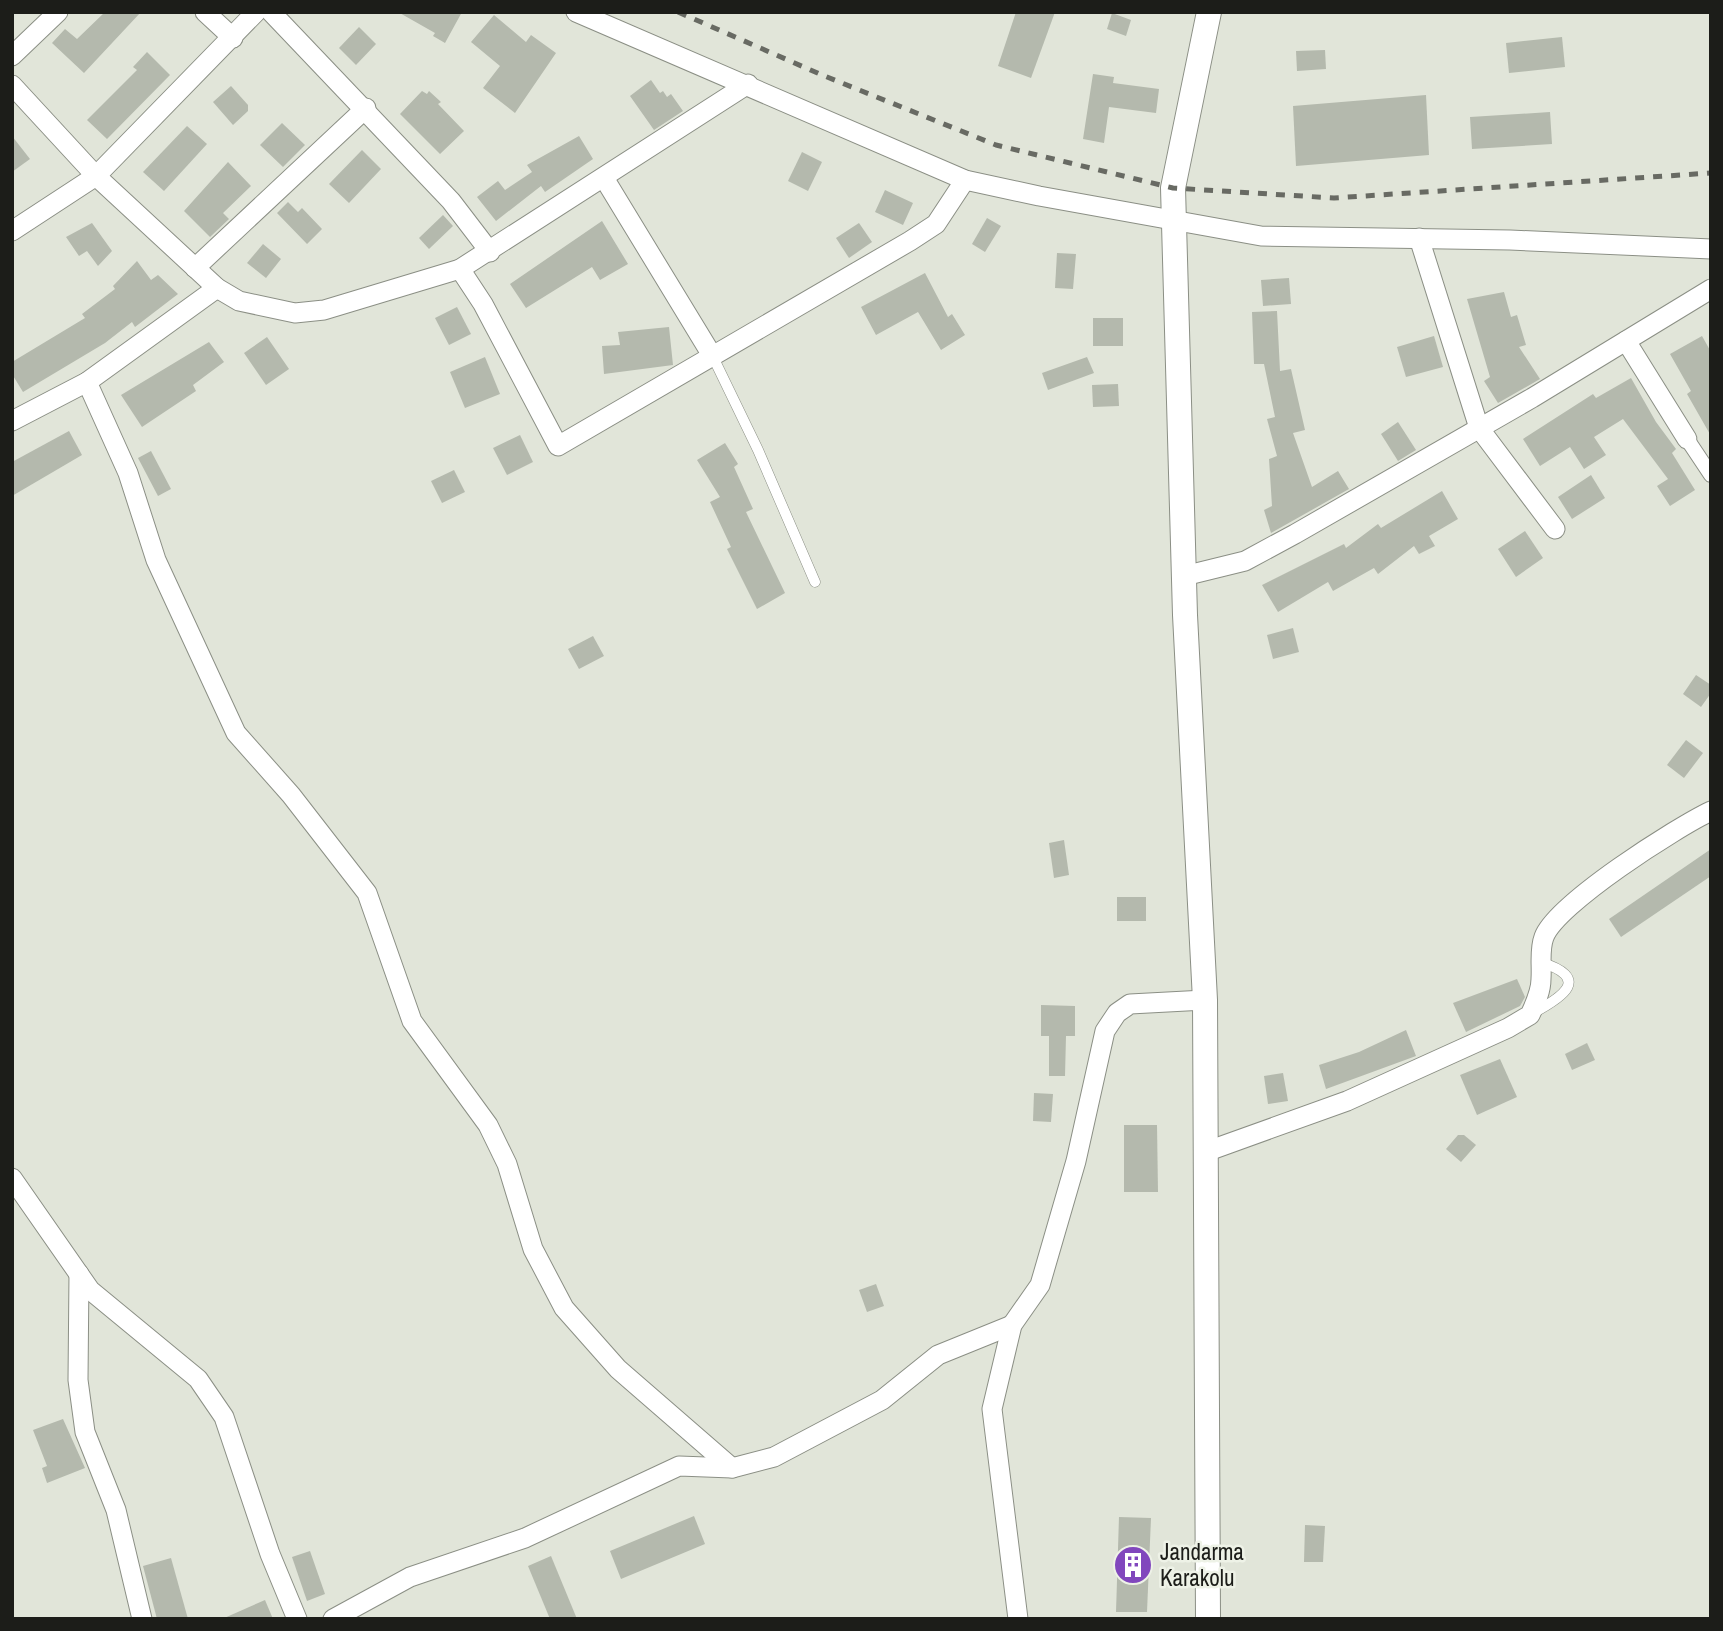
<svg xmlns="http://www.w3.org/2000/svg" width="1723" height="1631" font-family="'Archivo Narrow',sans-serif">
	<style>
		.building { fill: #b4b9ad }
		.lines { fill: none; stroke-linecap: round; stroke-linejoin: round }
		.service-casing { stroke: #8b8f85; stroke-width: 11 }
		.pedestrian-casing { stroke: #8b8f85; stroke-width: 16 }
		.minor-casing { stroke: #8b8f85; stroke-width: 21 }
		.tertiary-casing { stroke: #8b8f85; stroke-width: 26 }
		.service { stroke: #fff; stroke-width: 10 }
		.pedestrian { stroke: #fff; stroke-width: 14 }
		.minor { stroke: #fff; stroke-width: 19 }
		.tertiary { stroke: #fff; stroke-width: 24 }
		.rail { stroke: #686a63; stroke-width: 5; stroke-dasharray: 9 9; stroke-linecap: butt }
		.labels { text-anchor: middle; stroke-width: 5; stroke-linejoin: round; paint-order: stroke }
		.poi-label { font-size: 23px; fill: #1c1d19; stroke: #eef2e7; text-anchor: start }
	</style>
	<rect width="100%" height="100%" fill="#e1e5d9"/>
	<g class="building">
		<path d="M105,12H141L84,73L52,43L65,29L77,39Z"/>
		<path d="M398,12H462L445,43L433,36L435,33Z"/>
		<path d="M1016,12H1055L1031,78L998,66Z"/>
		<path d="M1112,13L1131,20L1126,36L1107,29Z"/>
		<path d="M494,15L526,42L531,35L556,53L515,113L483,88L500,66L471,42Z"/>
		<path d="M359,27L376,44L356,65L339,48Z"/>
		<path d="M1562,37L1565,67L1509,73L1506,43Z"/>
		<path d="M1325,50L1326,69L1297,71L1296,51Z"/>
		<path d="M147,52L170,75L107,139L87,120L137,70L133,67Z"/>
		<path d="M1093,74L1114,77L1113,83L1159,89L1156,113L1109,107L1104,143L1083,139Z"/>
		<path d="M651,80L660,93L663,91L667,97L671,94L683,111L654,130L630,96Z"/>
		<path d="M231,86L248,105V111L233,125L213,102Z"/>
		<path d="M422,91L427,94L429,91L441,102L438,104L464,131L440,154L400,114Z"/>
		<path d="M1426,95L1429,155L1296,166L1293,106Z"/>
		<path d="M1550,112L1552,144L1472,149L1470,117Z"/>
		<path d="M282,123L305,145L283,167L260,145Z"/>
		<path d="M187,126L207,144L164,191L143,172Z"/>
		<path d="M12,136L30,159L12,172Z"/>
		<path d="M579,136L593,159L545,192L541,186L496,221L477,197L498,181L505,190L532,172L527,165Z"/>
		<path d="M362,150L381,169L349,203L329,184Z"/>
		<path d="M802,152L822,162L808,191L788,181Z"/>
		<path d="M228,162L251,186L223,213L229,219L210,237L184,211Z"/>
		<path d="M885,190L913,203L903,225L875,212Z"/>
		<path d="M288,202L298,212L302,208L322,229L307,244L277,213Z"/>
		<path d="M443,215L453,226L429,249L419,238Z"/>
		<path d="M987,218L1001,226L985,252L972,244Z"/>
		<path d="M602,221L628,264L600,280L592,267L526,308L510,284Z"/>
		<path d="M92,223L112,251L98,266L87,251L79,256L66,237Z"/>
		<path d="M859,223L872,242L849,258L836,238Z"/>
		<path d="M263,244L281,259L266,278L247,263Z"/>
		<path d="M1057,253L1076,254L1073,289L1055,288Z"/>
		<path d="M137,261L151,280L158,275L178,294L135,327L132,322L105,343L23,392L12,374V362L85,318L82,314L115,289L113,286Z"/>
		<path d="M925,273L948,317L952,314L965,335L941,350L918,312L876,335L861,307Z"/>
		<path d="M1289,278L1291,304L1263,306L1261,280Z"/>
		<path d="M1504,292L1511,317L1517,315L1526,345L1519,347L1540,379L1498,403L1484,381L1490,377L1467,299Z"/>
		<path d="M457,307L471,334L449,345L435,318Z"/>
		<path d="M1277,311L1280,371L1291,369L1305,430L1293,433L1312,487L1338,471L1349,489L1271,533L1264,510L1272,506L1269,459L1277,456L1267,419L1275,417L1264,364H1254L1252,312Z"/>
		<rect x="1093" y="318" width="30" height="28"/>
		<path d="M669,327L673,365L604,374L602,346L620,345L618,332Z"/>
		<path d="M1434,336L1443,367L1406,377L1397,347Z"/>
		<path d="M1702,336L1711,352V436L1687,394L1691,391L1670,354Z"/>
		<path d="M267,337L289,369L266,385L244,353Z"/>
		<path d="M209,342L224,362L193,385L196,391L142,427L121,395Z"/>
		<path d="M485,357L500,394L465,408L450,372Z"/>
		<path d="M1087,357L1094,373L1048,390L1042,373Z"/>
		<path d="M1631,378L1656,422L1676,449L1672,453L1695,490L1670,506L1657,486L1668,479L1623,419L1594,437L1606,455L1584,469L1570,447L1540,466L1523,439L1593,394L1596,398Z"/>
		<path d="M1118,384L1119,406L1093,407L1092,385Z"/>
		<path d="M1398,422L1416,450L1398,461L1381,434Z"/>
		<path d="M69,431L82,455L12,496V462Z"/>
		<path d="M520,435L533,462L507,475L493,448Z"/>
		<path d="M725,443L738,464L734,467L753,509L746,512L785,593L757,609L727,549L731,547L710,502L720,497L697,460Z"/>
		<path d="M151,451L171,489L158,496L138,458Z"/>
		<path d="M454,470L465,492L442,503L431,481Z"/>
		<path d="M1591,475L1605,498L1572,519L1558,497Z"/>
		<path d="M1442,491L1458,519L1429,536L1435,546L1419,554L1414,546L1378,574L1374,568L1333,591L1328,582L1278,612L1262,585L1344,544L1346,548L1378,524L1381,528Z"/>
		<path d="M1525,531L1543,558L1516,577L1498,549Z"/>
		<path d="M1293,628L1299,652L1273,659L1267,635Z"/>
		<path d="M593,636L604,656L579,669L568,649Z"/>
		<path d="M1696,675L1711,685V693L1701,707L1683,694Z"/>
		<path d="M1686,740L1703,753L1684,778L1667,765Z"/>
		<path d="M1064,840L1069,875L1054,878L1049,843Z"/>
		<path d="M1711,849V876L1621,937L1609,919Z"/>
		<rect x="1117" y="897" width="29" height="24"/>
		<path d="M1517,979L1525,997L1520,1006L1466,1032L1453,1003Z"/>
		<path d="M1041,1005L1075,1006V1036H1066L1065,1076H1049V1036H1041Z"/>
		<path d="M1406,1030L1416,1056L1326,1089L1319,1065L1359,1052Z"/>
		<path d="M1587,1043L1595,1060L1572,1070L1565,1054Z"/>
		<path d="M1500,1059L1517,1097L1477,1115L1460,1075Z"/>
		<path d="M1283,1073L1288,1101L1268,1104L1264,1076Z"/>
		<path d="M1034,1093L1053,1094L1051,1122L1033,1121Z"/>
		<path d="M1124,1125H1157L1158,1192H1124Z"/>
		<path d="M1458,1135H1464L1476,1145L1461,1162L1446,1149Z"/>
		<path d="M876,1284L884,1306L867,1312L859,1290Z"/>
		<path d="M63,1419L85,1468L47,1483L42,1468L47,1466L33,1430Z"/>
		<path d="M694,1516L705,1544L621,1579L610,1551Z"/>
		<path d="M1119,1517L1151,1518L1147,1612H1116Z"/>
		<path d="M1305,1525L1325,1526L1323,1562H1304Z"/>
		<path d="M310,1551L325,1594L307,1601L292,1557Z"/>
		<path d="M551,1556L577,1619H550L528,1566Z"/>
		<path d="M171,1558L188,1619H157L143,1566Z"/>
		<path d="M265,1600L273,1619H222Z"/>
	</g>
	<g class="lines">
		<defs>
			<g id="service">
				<path d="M713,357L758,450L815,582"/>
				<path d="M1533,1013C1563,997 1592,978 1540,962"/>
			</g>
			<path id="pedestrian" d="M1687,439L1711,475"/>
			<g id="minor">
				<path d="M205,12L233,38"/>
				<path d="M271,12L451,201L490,252"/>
				<path d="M576,12L965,180L1039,196L1261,236L1510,240L1711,249"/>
				<path d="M12,56L58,12"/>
				<path d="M12,85L96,176L217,288L239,301L295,313L324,310L460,269L748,84"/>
				<path d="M604,178L713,357"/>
				<path d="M12,231L96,176L256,12"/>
				<path d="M1419,238L1479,428L1555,529"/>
				<path d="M195,268L366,108"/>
				<path d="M460,269L483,304L558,446L910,241L936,224L965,180"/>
				<path d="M1626,341L1687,439"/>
				<path d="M87,382L128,473L156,560L236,733L291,795L367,893L412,1021L488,1125L507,1164L533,1249L564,1308L618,1369L732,1468"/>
				<path d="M12,421L87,382L217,288"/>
				<path d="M1184,576L1245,561L1295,534L1532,398L1711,289"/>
				<path d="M1208,1151L1347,1101L1508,1028L1530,1015C1535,1004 1541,992 1541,979C1542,965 1539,950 1544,937C1556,904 1677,827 1711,811"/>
				<path d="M12,1178L90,1290L198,1379L224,1417L270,1554L297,1619"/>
				<path d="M79,1274L78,1380L85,1432L116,1510L142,1619"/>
				<path d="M333,1619L410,1577L525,1538L679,1466L732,1468L774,1457L882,1400L938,1355L1012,1325"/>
				<path d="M1018,1619L992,1409L1012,1325L1040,1285L1076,1161L1105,1031L1117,1013L1130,1004L1205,1000"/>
			</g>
			<path id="tertiary" d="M1208,1619L1205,1000L1185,615L1173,188L1209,12"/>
		</defs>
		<use href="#service" class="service-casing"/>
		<use href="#pedestrian" class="pedestrian-casing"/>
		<use href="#minor" class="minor-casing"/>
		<use href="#tertiary" class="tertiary-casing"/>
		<use href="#service" class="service"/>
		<use href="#pedestrian" class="pedestrian"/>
		<use href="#minor" class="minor"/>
		<use href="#tertiary" class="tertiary"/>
		<path class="rail" d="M678,12L822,75L996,145L1173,188L1334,198L1711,173"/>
	</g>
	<defs>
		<symbol id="building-disc" viewBox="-11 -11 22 22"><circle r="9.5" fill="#8147bd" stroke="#eef2e7"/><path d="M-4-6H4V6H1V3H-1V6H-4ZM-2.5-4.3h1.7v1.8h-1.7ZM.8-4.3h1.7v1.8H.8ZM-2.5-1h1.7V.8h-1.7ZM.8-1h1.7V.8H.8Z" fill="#fff"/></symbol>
	</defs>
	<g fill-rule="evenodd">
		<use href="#building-disc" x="1111" y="1543" width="44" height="44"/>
	</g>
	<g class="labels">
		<g class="poi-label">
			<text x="1160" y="1560">Jandarma<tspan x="1160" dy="26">Karakolu</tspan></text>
		</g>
	</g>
	<rect width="1723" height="1631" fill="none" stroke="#1c1d19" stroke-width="28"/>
</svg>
